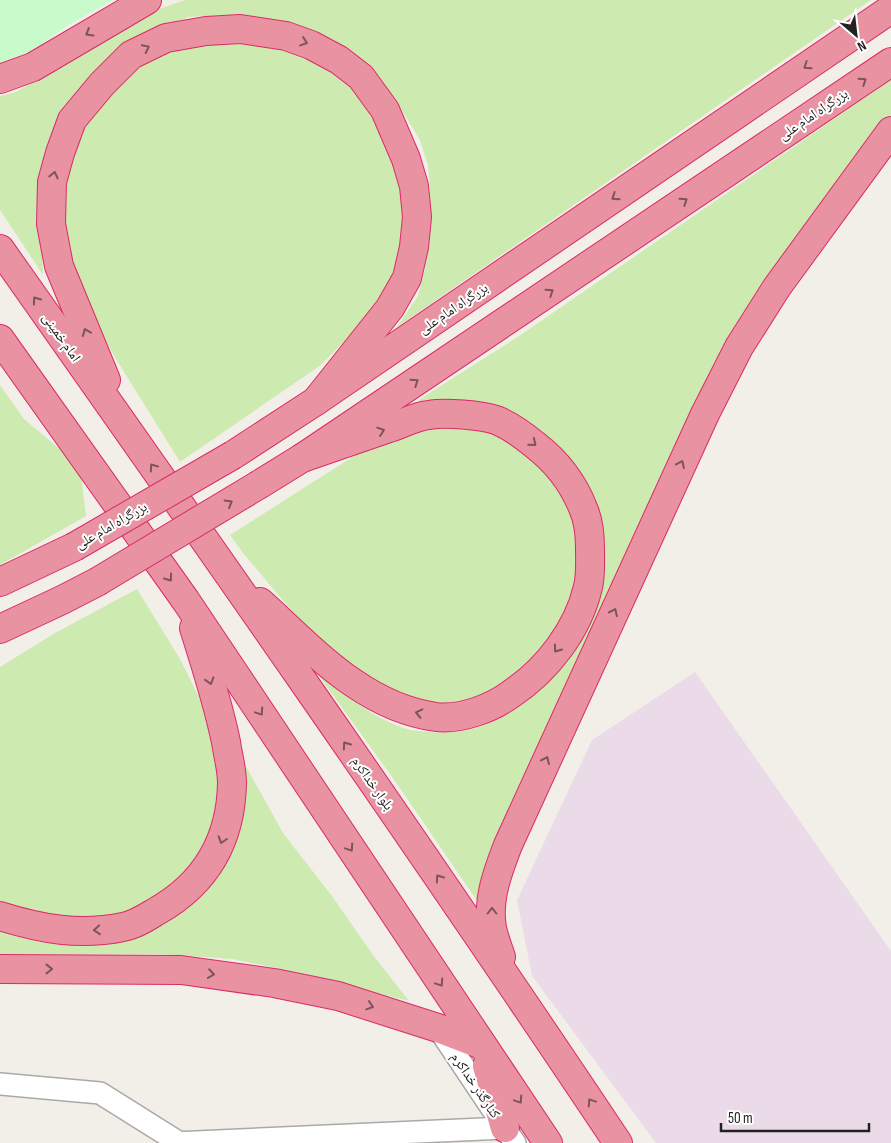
<svg xmlns="http://www.w3.org/2000/svg" width="891" height="1143" font-family="'Sofia Sans Condensed','Noto Naskh Arabic',sans-serif">
	<style>
		.industrial { fill: #ebdbe8 }
		.grass { fill: #cdebb0 }
		.park { fill: #c8facc }
		.lines { fill: none; stroke-linecap: round; stroke-linejoin: round }
		.minor-casing { stroke: #a9a9a9; stroke-width: 24 }
		.highway-casing { stroke: #dc2a67; stroke-width: 30 }
		.minor { stroke: #fff; stroke-width: 21 }
		.highway { stroke: #e892a2; stroke-width: 28 }
		.highway-bridge-casing { stroke: #dc2a67; stroke-width: 30; stroke-linecap: butt }
		.highway-bridge { stroke: #e892a2; stroke-width: 28 }
		.oneway { stroke: #7b545c }
		.labels { text-anchor: middle; stroke-width: 4; stroke-linejoin: round; paint-order: stroke }
		.street-label { font-size: 14px; fill: #222; stroke: #fff }
	</style>
	<rect width="100%" height="100%" fill="#f2efe9"/>
	<path class="industrial" d="M695,672L891,951V1143H656L532,976L517,900L592,740Z"/>
	<g class="grass">
		<path d="M185,0H871L397,327L418,296L425,269L430,234V190L428,165L420,140L403,112L382,84L294,26L260,17L223,15L189,17L152,32L127,47L98,68L81,87L65,113L41,230L43,275L0,210V96L16,92L153,11Z"/>
		<path d="M207,38L296,51L357,86L397,159L407,226L396,276L380,305L321,365L180,462L116,359L82,299L67,259L61,183L90,109L143,59Z"/>
		<path d="M891,80V122L802,240L484,911L395,781L309,662C336,688 373,720 410,730C416,731 423,731 429,732C482,738 524,709 557,670L597,515L467,402L443,399L417,401L522,334Z"/>
		<path d="M0,385L24,419L80,466L86,516L0,565Z"/>
		<path d="M419,427H491L554,473L583,536L572,610L524,677L438,714L332,659L243,553L230,535L354,456L388,439Z"/>
		<path d="M137,589L180,659L214,727L222,803L198,872L110,923L0,908V667L55,633Z"/>
		<path d="M238,752L283,833L332,896L373,955L409,1001L280,969L232,959L161,954L0,955V925L44,937L198,898Z"/>
	</g>
	<path class="park" d="M0,0H113L67,26L34,50L0,64Z"/>
	<g class="lines">
		<defs>
			<g id="minor">
				<path d="M438,1028L515,1143"/>
				<path d="M0,1084L100,1093L178,1142"/>
				<path d="M174,1143L505,1128"/>
			</g>
			<g id="highway">
				<path d="M0,79L33,67L147,0"/>
				<path d="M0,249C209,545 417,842 618,1143"/>
				<path d="M0,339L186,601L548,1143"/>
				<path d="M106,380L59,266L51,224L52,182L60,153L72,120L102,84L131,55L166,38L206,31L240,29L286,36L311,45L339,60L361,77L385,110L406,159L414,186L417,217L414,247L407,278L390,308L316,401"/>
				<path d="M233,455L316,401L891,9"/>
				<path d="M260,484L302,458L891,62"/>
				<path d="M0,582L74,547"/>
				<path d="M260,602C312,649 363,707 436,717C461,720 492,708 511,694C547,670 578,630 588,587C591,575 590,561 590,549C590,535 589,521 583,508C573,483 556,461 535,445C523,435 511,426 496,420C481,415 445,412 429,415C416,416 402,424 389,428C360,438 331,448 302,458"/>
				<path d="M0,629L62,600L97,582"/>
				<path d="M0,916C42,929 79,936 123,927C135,925 147,917 157,911C206,883 231,840 232,783C232,769 228,756 226,742C218,703 206,666 194,628"/>
				<path d="M501,957C498,948 494,938 492,928C487,899 498,871 508,845L705,414L739,347L777,287L891,131"/>
				<path d="M0,969L181,970L274,983L338,996L438,1028L482,1045"/>
				<path d="M487,1066L505,1128"/>
			</g>
		</defs>
		<use href="#minor" class="minor-casing"/>
		<use href="#highway" class="highway-casing"/>
		<use href="#minor" class="minor"/>
		<use href="#highway" class="highway"/>
		<defs>
			<g id="highway-bridge">
				<path d="M74,547L233,455"/>
				<path d="M97,582L260,484"/>
			</g>
		</defs>
		<use href="#highway-bridge" class="highway-bridge-casing"/>
		<use href="#highway-bridge" class="highway-bridge"/>
	</g>
	<defs><path id="oneway-chevron" d="M-2-3.5L2.5 0L-2 3.5" fill="none" stroke-width="1.6" stroke-linecap="round" stroke-linejoin="round" transform="scale(1.25)"/></defs>
	<g class="oneway">
		<use href="#oneway-chevron" transform="translate(89 33) rotate(149)"/>
		<use href="#oneway-chevron" transform="translate(304 42) rotate(19)"/>
		<use href="#oneway-chevron" transform="translate(146 48) rotate(-26)"/>
		<use href="#oneway-chevron" transform="translate(807 66) rotate(146)"/>
		<use href="#oneway-chevron" transform="translate(863 81) rotate(-34)"/>
		<use href="#oneway-chevron" transform="translate(54 175) rotate(-77)"/>
		<use href="#oneway-chevron" transform="translate(615 197) rotate(146)"/>
		<use href="#oneway-chevron" transform="translate(684 201) rotate(-34)"/>
		<use href="#oneway-chevron" transform="translate(550 292) rotate(-34)"/>
		<use href="#oneway-chevron" transform="translate(36 300) rotate(-125)"/>
		<use href="#oneway-chevron" transform="translate(86 332) rotate(-112)"/>
		<use href="#oneway-chevron" transform="translate(415 382) rotate(-34)"/>
		<use href="#oneway-chevron" transform="translate(381 431) rotate(-19)"/>
		<use href="#oneway-chevron" transform="translate(533 443) rotate(40)"/>
		<use href="#oneway-chevron" transform="translate(681 464) rotate(-65)"/>
		<use href="#oneway-chevron" transform="translate(153 467) rotate(-125)"/>
		<use href="#oneway-chevron" transform="translate(229 503) rotate(-31)"/>
		<use href="#oneway-chevron" transform="translate(169 578) rotate(54)"/>
		<use href="#oneway-chevron" transform="translate(614 612) rotate(-65)"/>
		<use href="#oneway-chevron" transform="translate(557 649) rotate(126)"/>
		<use href="#oneway-chevron" transform="translate(210 681) rotate(73)"/>
		<use href="#oneway-chevron" transform="translate(260 712) rotate(56)"/>
		<use href="#oneway-chevron" transform="translate(419 713) rotate(-167)"/>
		<use href="#oneway-chevron" transform="translate(346 745) rotate(-125)"/>
		<use href="#oneway-chevron" transform="translate(546 760) rotate(-65)"/>
		<use href="#oneway-chevron" transform="translate(222 840) rotate(108)"/>
		<use href="#oneway-chevron" transform="translate(350 848) rotate(56)"/>
		<use href="#oneway-chevron" transform="translate(439 878) rotate(-125)"/>
		<use href="#oneway-chevron" transform="translate(492 911) rotate(-90)"/>
		<use href="#oneway-chevron" transform="translate(97 930) rotate(175)"/>
		<use href="#oneway-chevron" transform="translate(49 969)"/>
		<use href="#oneway-chevron" transform="translate(211 974) rotate(8)"/>
		<use href="#oneway-chevron" transform="translate(440 983) rotate(56)"/>
		<use href="#oneway-chevron" transform="translate(370 1006) rotate(18)"/>
		<use href="#oneway-chevron" transform="translate(519 1100) rotate(56)"/>
		<use href="#oneway-chevron" transform="translate(591 1102) rotate(-124)"/>
	</g>
	<g class="labels">
		<g class="street-label">
			<text transform="translate(813 114) rotate(-34)" y="5">بزرگراه امام علی</text>
			<text transform="translate(453 308) rotate(-34)" y="5">بزرگراه امام علی</text>
			<text transform="translate(62 337) rotate(55)" y="5">امام خمینی</text>
			<text transform="translate(111 525) rotate(-30)" y="5">بزرگراه امام علی</text>
			<text transform="translate(373 783) rotate(55)" y="5">بلوار خداکرم</text>
			<text transform="translate(476 1085) rotate(56)" y="5">کنارگذر خداکرم</text>
		</g>
	</g>
	<g transform="translate(856 35) rotate(152)" stroke="#ffffff" stroke-width="4" paint-order="stroke">
	<path d="M0-4L9 19L0 12L-9 19Z" fill="#222222"/>
	<text y="-8" font-size="14" font-weight="bold" text-anchor="middle" fill="#222222">N</text>
	</g>
	<path d="M721 1123v8h148v-8" fill="none" stroke="#222222" stroke-width="2.5"/>
	<text x="728" y="1123" font-size="15" fill="#222222" stroke="#ffffff" stroke-width="4" paint-order="stroke">50 m</text>
</svg>
